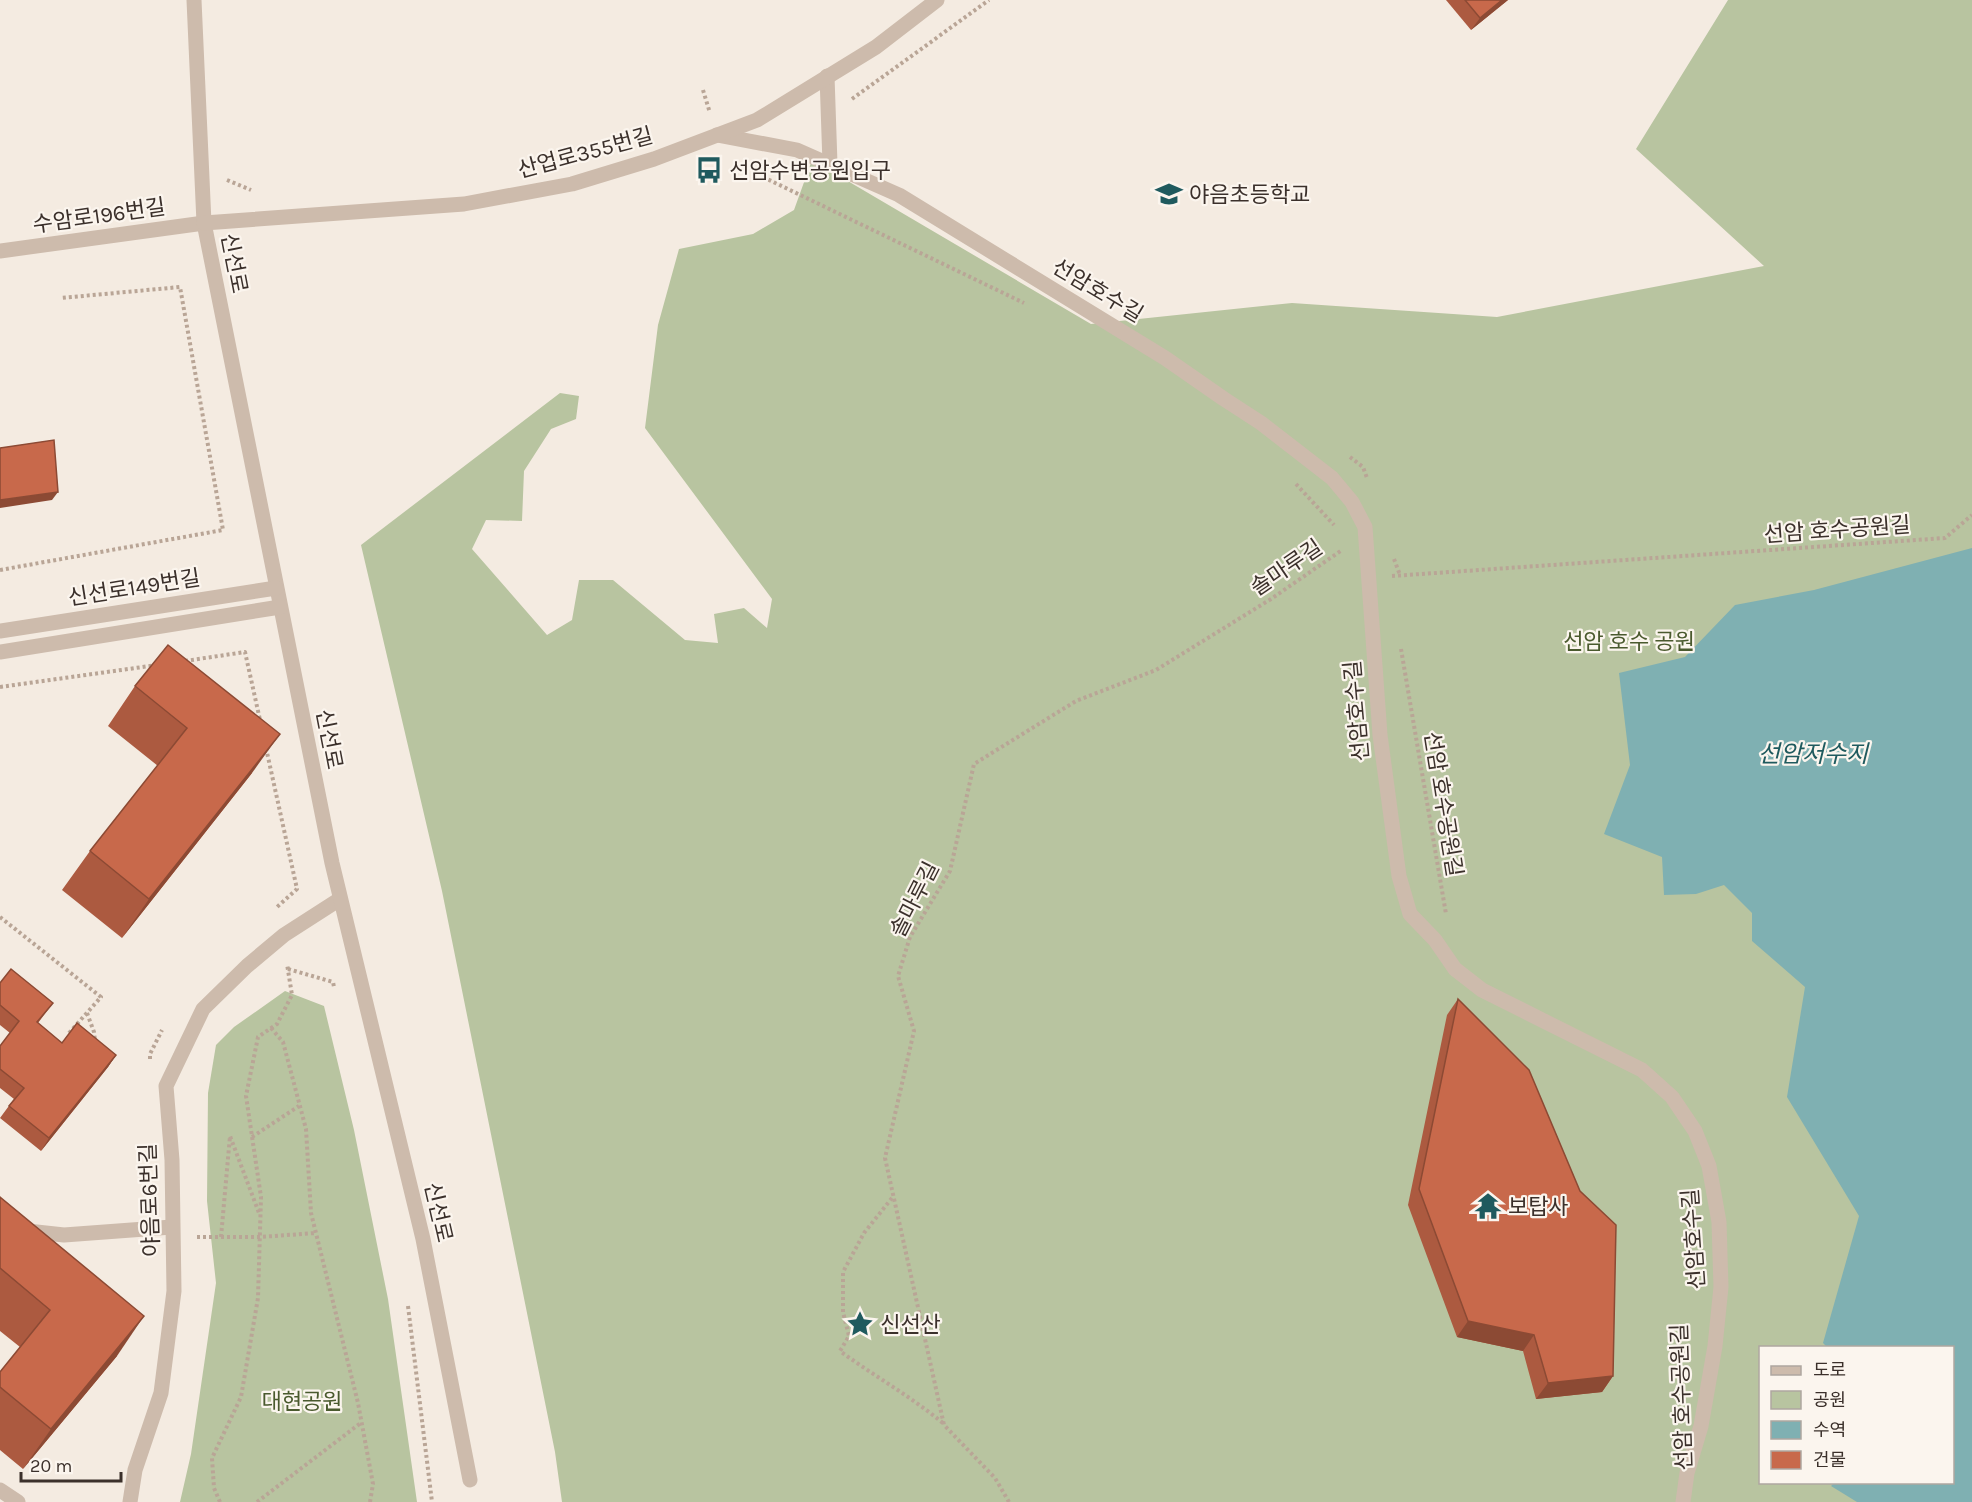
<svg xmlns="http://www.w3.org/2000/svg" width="1972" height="1502" font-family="Karla,'Noto Sans KR',sans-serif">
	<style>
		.green { fill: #b8c4a0; fill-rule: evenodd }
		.water { fill: #7fb0b2 }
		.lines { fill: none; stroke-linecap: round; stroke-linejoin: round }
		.path { stroke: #b9a596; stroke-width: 4; stroke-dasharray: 3 3; stroke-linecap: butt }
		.service { stroke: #cdbbac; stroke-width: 15 }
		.minor { stroke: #cdbbac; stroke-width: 15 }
		.tertiary { stroke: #cdbbac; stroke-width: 15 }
		.wall { fill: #ac5a40 }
		.shaded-wall { fill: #8c4a34 }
		.building { fill: #c8694b; stroke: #8c4a34; stroke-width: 1.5 }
		.labels { text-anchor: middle; stroke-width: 4.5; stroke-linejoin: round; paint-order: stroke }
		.street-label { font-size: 22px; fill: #3b302b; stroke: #fbf5ee }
		.poi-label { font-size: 22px; fill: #3b302b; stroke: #fbf5ee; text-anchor: start }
		.park-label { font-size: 22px; fill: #4a5a2e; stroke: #fbf5ee }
		.water-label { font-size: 24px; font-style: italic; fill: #1f5a5e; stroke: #fbf5ee }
	</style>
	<rect width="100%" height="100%" fill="#f4ebe1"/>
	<g class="green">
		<path d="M1728,0H1972V1502H562L555,1452L442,891L361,545L560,393L579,396L576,419L551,429L524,471L522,521L486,520L472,549L547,635L572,620L579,580H613L685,640L718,643L714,614L744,608L767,628L772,599L645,428L658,325L679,249L753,234L794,210L812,160L1091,324L1292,303L1497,317L1764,266L1636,149ZM1760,1348H1952V1482H1760Z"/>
		<path d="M285,991L324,1006L354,1130L388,1299L417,1502H180L191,1454L216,1283L207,1201L208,1093L216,1045L234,1027Z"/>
	</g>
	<path class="water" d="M1972,548V1502H1857L1831,1486L1834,1483L1952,1482V1348H1828L1823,1343L1859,1216L1787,1097L1805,987L1752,941V913L1724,885L1696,894L1664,895L1662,857L1604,834L1630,765L1619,673L1685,657L1735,605L1814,590Z"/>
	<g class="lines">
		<g class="path">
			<path d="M703,90L710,113"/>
			<path d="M852,99L989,0"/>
			<path d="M754,169L763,177L1024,303"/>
			<path d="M227,180L251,190"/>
			<path d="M1350,457L1363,467L1367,478"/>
			<path d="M1296,484L1334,525"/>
			<path d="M1394,559L1400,575"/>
			<path d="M0,570L223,530L180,287L61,298"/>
			<path d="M1392,576L1945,538L1972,515"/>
			<path d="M1401,649L1446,914"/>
			<path d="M185,661L245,652L260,720"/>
			<path d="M0,687L157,665"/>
			<path d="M266,748L297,889L276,908"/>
			<path d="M0,917L101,997L69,1033"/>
			<path d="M288,969L333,982L334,987"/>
			<path d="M87,1013L94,1032L95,1041"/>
			<path d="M271,1028L283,1042L306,1129L311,1213L358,1403L373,1484L370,1502"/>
			<path d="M150,1059V1054L162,1030"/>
			<path d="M252,1137L299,1106"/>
			<path d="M892,1198L864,1233L843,1272V1312L849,1336L840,1351C874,1376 912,1397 944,1424"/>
			<path d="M1688,1203L1693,1277"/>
			<path d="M197,1237H260L316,1233"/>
			<path d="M221,1237L230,1136L259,1213"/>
			<path d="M408,1306L432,1502"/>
			<path d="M220,1502L214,1488L212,1458L241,1397L258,1298L261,1197L246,1096L258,1037L277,1024L292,995L287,964"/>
			<path d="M257,1502L362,1422"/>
			<path d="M1009,1502L995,1478L944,1425L885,1158L914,1031L898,976L910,937L950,871L974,764L1076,701L1156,670L1271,599L1342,550"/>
		</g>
		<g class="service">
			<path d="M827,76L830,164"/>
			<path d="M0,1228L64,1235L172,1227"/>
			<path d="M0,1490L18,1502"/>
		</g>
		<g class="minor">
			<path d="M0,251L204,223"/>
			<path d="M130,1502L135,1470L161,1393L174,1291L172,1160L166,1086L203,1009L247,966L284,935L340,899"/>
		</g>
		<g class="tertiary">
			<path d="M194,0L204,223L332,863L423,1239L470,1480"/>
			<path d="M717,135L797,150L899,195L1165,358L1224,399L1261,423L1332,478L1352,502L1365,527L1380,735L1399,876L1410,914L1435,940L1455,969L1482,990L1642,1070L1672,1097L1695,1131L1709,1166L1719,1222L1721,1287L1715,1346L1701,1426L1687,1473L1683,1502"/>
			<path d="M204,223L464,204L572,184L654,159L757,120L876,47L937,0"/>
			<path d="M0,631L276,588"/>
			<path d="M0,652L280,607"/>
		</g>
	</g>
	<g class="wall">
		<path d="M1446,0H1508L1471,30Z"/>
		<path d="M135,686L252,773L122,938L62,890L90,851L158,766L108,726Z"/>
		<path d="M0,983L53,1003L38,1023L62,1043L116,1055L108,1067L41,1151L0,1118L14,1099L0,1088V1046L10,1033L0,1025Z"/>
		<path d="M1458,999L1613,1376L1602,1392L1536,1399L1523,1351L1457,1337L1408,1205L1447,1015Z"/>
		<path d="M0,1197L117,1356L23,1469L0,1450V1372L20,1347L0,1331Z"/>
	</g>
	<g class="shaded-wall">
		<path d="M1502,0H1508L1471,30L1480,18Z"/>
		<path d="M58,492L52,500L0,508V500Z"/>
		<path d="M280,734L252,773L122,938L149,899Z"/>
		<path d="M116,1055L108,1067L41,1151L49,1138Z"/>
		<path d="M144,1316L117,1356L23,1469L51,1429Z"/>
		<path d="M1468,1321L1534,1335L1523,1351L1457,1337Z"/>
		<path d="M1613,1376L1602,1392L1536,1399L1548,1383Z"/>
	</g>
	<g class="building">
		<path d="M1465,0H1502L1480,18Z"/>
		<path d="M54,440L58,492L0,500V448Z"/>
		<path d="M168,645L280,734L149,899L90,851L187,728L135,686Z"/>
		<path d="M11,969L53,1003L37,1022L62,1043L77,1023L116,1055L49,1138L9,1106L24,1088L0,1069V1046L19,1021L0,1005V983Z"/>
		<path d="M1458,999L1529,1070L1580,1191L1616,1225L1613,1376L1548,1383L1534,1335L1468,1321L1419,1189Z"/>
		<path d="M0,1197L144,1316L51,1429L0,1387V1372L50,1310L0,1268Z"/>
	</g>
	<defs>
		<symbol id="bus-bare" viewBox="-9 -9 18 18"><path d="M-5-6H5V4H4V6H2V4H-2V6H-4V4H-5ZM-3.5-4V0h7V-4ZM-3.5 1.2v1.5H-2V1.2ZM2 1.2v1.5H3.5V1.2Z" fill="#1f5a5e" stroke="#fbf5ee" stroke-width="2.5" paint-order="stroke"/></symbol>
		<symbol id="school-bare" viewBox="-9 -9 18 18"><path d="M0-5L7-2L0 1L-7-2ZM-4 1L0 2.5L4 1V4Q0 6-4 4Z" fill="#1f5a5e" stroke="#fbf5ee" stroke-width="2.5" paint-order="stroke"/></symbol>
		<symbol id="temple-bare" viewBox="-9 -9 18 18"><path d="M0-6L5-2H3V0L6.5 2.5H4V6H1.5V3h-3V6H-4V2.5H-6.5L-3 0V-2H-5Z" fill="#1f5a5e" stroke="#fbf5ee" stroke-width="2.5" paint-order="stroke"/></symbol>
		<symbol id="sight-bare" viewBox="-9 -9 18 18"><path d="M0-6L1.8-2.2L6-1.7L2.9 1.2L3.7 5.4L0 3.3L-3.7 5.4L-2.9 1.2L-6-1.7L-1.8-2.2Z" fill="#1f5a5e" stroke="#fbf5ee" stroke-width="2.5" paint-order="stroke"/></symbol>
	</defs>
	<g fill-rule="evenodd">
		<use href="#bus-bare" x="690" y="151" width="38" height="38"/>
		<use href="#school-bare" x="1150" y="175" width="38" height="38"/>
		<use href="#temple-bare" x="1469" y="1187" width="38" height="38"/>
		<use href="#sight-bare" x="841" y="1305" width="38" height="38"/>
	</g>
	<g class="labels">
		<g class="street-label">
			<text transform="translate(585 152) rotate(-15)" y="8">산업로355번길</text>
			<text transform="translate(99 215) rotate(-8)" y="8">수암로196번길</text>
			<text transform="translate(235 263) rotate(79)" y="8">신선로</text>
			<text transform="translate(1098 290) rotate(31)" y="8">선암호수길</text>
			<text transform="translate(1837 529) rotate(-4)" y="8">선암 호수공원길</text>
			<text transform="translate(1286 567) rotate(-34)" y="8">솔마루길</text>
			<text transform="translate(134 587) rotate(-9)" y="8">신선로149번길</text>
			<text transform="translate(1356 711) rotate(-95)" y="8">선암호수길</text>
			<text transform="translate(330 739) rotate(79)" y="8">신선로</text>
			<text transform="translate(1444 804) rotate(81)" y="8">선암 호수공원길</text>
			<text transform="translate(914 899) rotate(-63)" y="8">솔마루길</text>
			<text transform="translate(149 1200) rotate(-92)" y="8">야음로6번길</text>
			<text transform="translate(439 1212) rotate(77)" y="8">신선로</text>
			<text transform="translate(1693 1239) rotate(-94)" y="8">선암호수길</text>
			<text transform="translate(1681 1397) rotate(-92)" y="8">선암 호수공원길</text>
		</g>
		<g class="poi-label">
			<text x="729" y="178">선암수변공원입구</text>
			<text x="1189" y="202">야음초등학교</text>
			<text x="1508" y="1214">보탑사</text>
			<text x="880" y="1332">신선산</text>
		</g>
		<g class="park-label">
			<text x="1629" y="649">선암 호수 공원</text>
			<text x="302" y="1409">대현공원</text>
		</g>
		<g class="water-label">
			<text x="1813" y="762">선암저수지</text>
		</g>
	</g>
	<rect x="1759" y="1346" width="195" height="138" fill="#fbf5ee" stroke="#aea6a0" stroke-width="1.5"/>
	<rect x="1771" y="1366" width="30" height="9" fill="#cdbbac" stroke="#aea6a0" stroke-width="1.5"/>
	<text x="1813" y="1376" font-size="18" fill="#3b302b">도로</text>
	<rect x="1771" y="1391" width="30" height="18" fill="#b8c4a0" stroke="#aea6a0" stroke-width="1.5"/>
	<text x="1813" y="1406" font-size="18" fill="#3b302b">공원</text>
	<rect x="1771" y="1421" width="30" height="18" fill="#7fb0b2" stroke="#aea6a0" stroke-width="1.5"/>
	<text x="1813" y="1436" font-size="18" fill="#3b302b">수역</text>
	<rect x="1771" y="1451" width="30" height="18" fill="#c8694b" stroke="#aea6a0" stroke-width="1.5"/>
	<text x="1813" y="1466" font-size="18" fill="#3b302b">건물</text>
	<path d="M21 1472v9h100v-9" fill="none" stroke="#3b302b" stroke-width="3"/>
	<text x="30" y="1472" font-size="18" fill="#3b302b" stroke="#fbf5ee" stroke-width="4.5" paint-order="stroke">20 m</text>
</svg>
